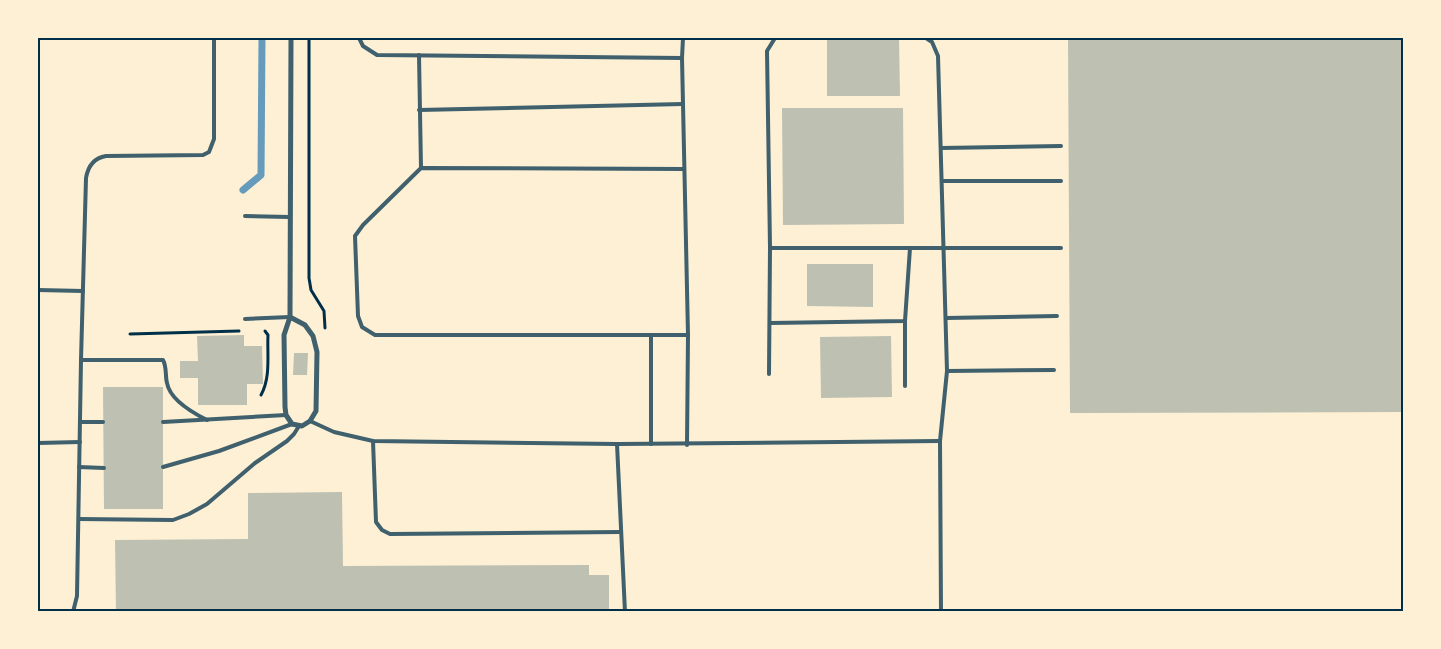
<svg xmlns="http://www.w3.org/2000/svg" width="1441" height="649" font-family="Karla,sans-serif">
	<style>
		.lines { fill: none; stroke-linecap: round; stroke-linejoin: round }
		.stream { stroke: #669bbc; stroke-width: 7 }
		.building { fill: #bec0b2 }
		.path { stroke: #003049; stroke-width: 3 }
		.service { stroke: #3f606c; stroke-width: 4 }
		.minor { stroke: #3f606c; stroke-width: 5 }
		.neatline { fill: none; stroke: #003049; stroke-width: 2 }
	</style>
	<rect width="100%" height="100%" fill="#fdf0d5"/>
	<g class="lines">
		<path class="stream" d="M243,190L261,175L262,38"/>
	</g>
	<g class="building">
		<path d="M827,38H899L900,96H827Z"/>
		<path d="M1068,38H1404V412L1070,413Z"/>
		<path d="M782,108H903L904,224L783,225Z"/>
		<path d="M807,264H873V307L807,306Z"/>
		<path d="M244,335V346H262L263,384H247V405H198V378H180V361H198L197,336Z"/>
		<path d="M891,336L892,397L821,398L820,337Z"/>
		<path d="M294,353H308L307,375H293Z"/>
		<path d="M103,387H163V509H104Z"/>
		<path d="M342,492L343,566L589,565V575H609V612H116L115,540L248,539V493Z"/>
	</g>
	<g class="lines">
		<g class="path">
			<path d="M309,38V278L311,290L324,311L325,328"/>
			<path d="M130,334L239,331"/>
			<path d="M261,395C271,377 267,355 268,335L265,331"/>
		</g>
		<g class="service">
			<path d="M359,38L363,46L377,55L682,58"/>
			<path d="M683,38L682,58L688,335L687,445"/>
			<path d="M775,38L767,51L770,248H910"/>
			<path d="M926,38L932,42L938,56L947,371L940,441L941,612"/>
			<path d="M419,55L421,168"/>
			<path d="M419,110L683,104"/>
			<path d="M941,148L1061,146"/>
			<path d="M684,169L421,168L363,225L355,236L358,316L362,327L375,335H688"/>
			<path d="M942,181H1061"/>
			<path d="M245,216L289,217"/>
			<path d="M38,290L83,291"/>
			<path d="M946,318L1057,316"/>
			<path d="M245,319L290,317"/>
			<path d="M770,323L905,321L910,248H1061"/>
			<path d="M81,360H163C167,367 165,376 167,383C170,400 193,413 207,420"/>
			<path d="M947,371L1054,370"/>
			<path d="M769,374L770,248"/>
			<path d="M905,386V321"/>
			<path d="M310,421L334,432L373,441L617,444L625,612"/>
			<path d="M80,422H103"/>
			<path d="M163,422L286,415"/>
			<path d="M373,441L376,522L382,530L390,534L621,532"/>
			<path d="M38,443L80,442"/>
			<path d="M617,444L940,441"/>
			<path d="M651,444V336"/>
			<path d="M79,467L104,468"/>
			<path d="M163,467L219,451L292,424"/>
			<path d="M79,519L173,520L189,514L207,504L255,463L287,441L294,434L299,426"/>
			<path d="M73,612L77,596L81,360L86,178C88,166 94,158 106,156L203,155L209,152L214,139V38"/>
		</g>
		<path class="minor" d="M290,317L305,325L313,336L317,352L316,411L310,421L302,426L292,424L286,415L285,407L284,335L290,317L291,38"/>
	</g>
	<rect width="1441" height="649" fill="none" stroke="#fdf0d5" stroke-width="78"/>
	<rect x="39" y="39" width="1363" height="571" class="neatline"/>
</svg>
